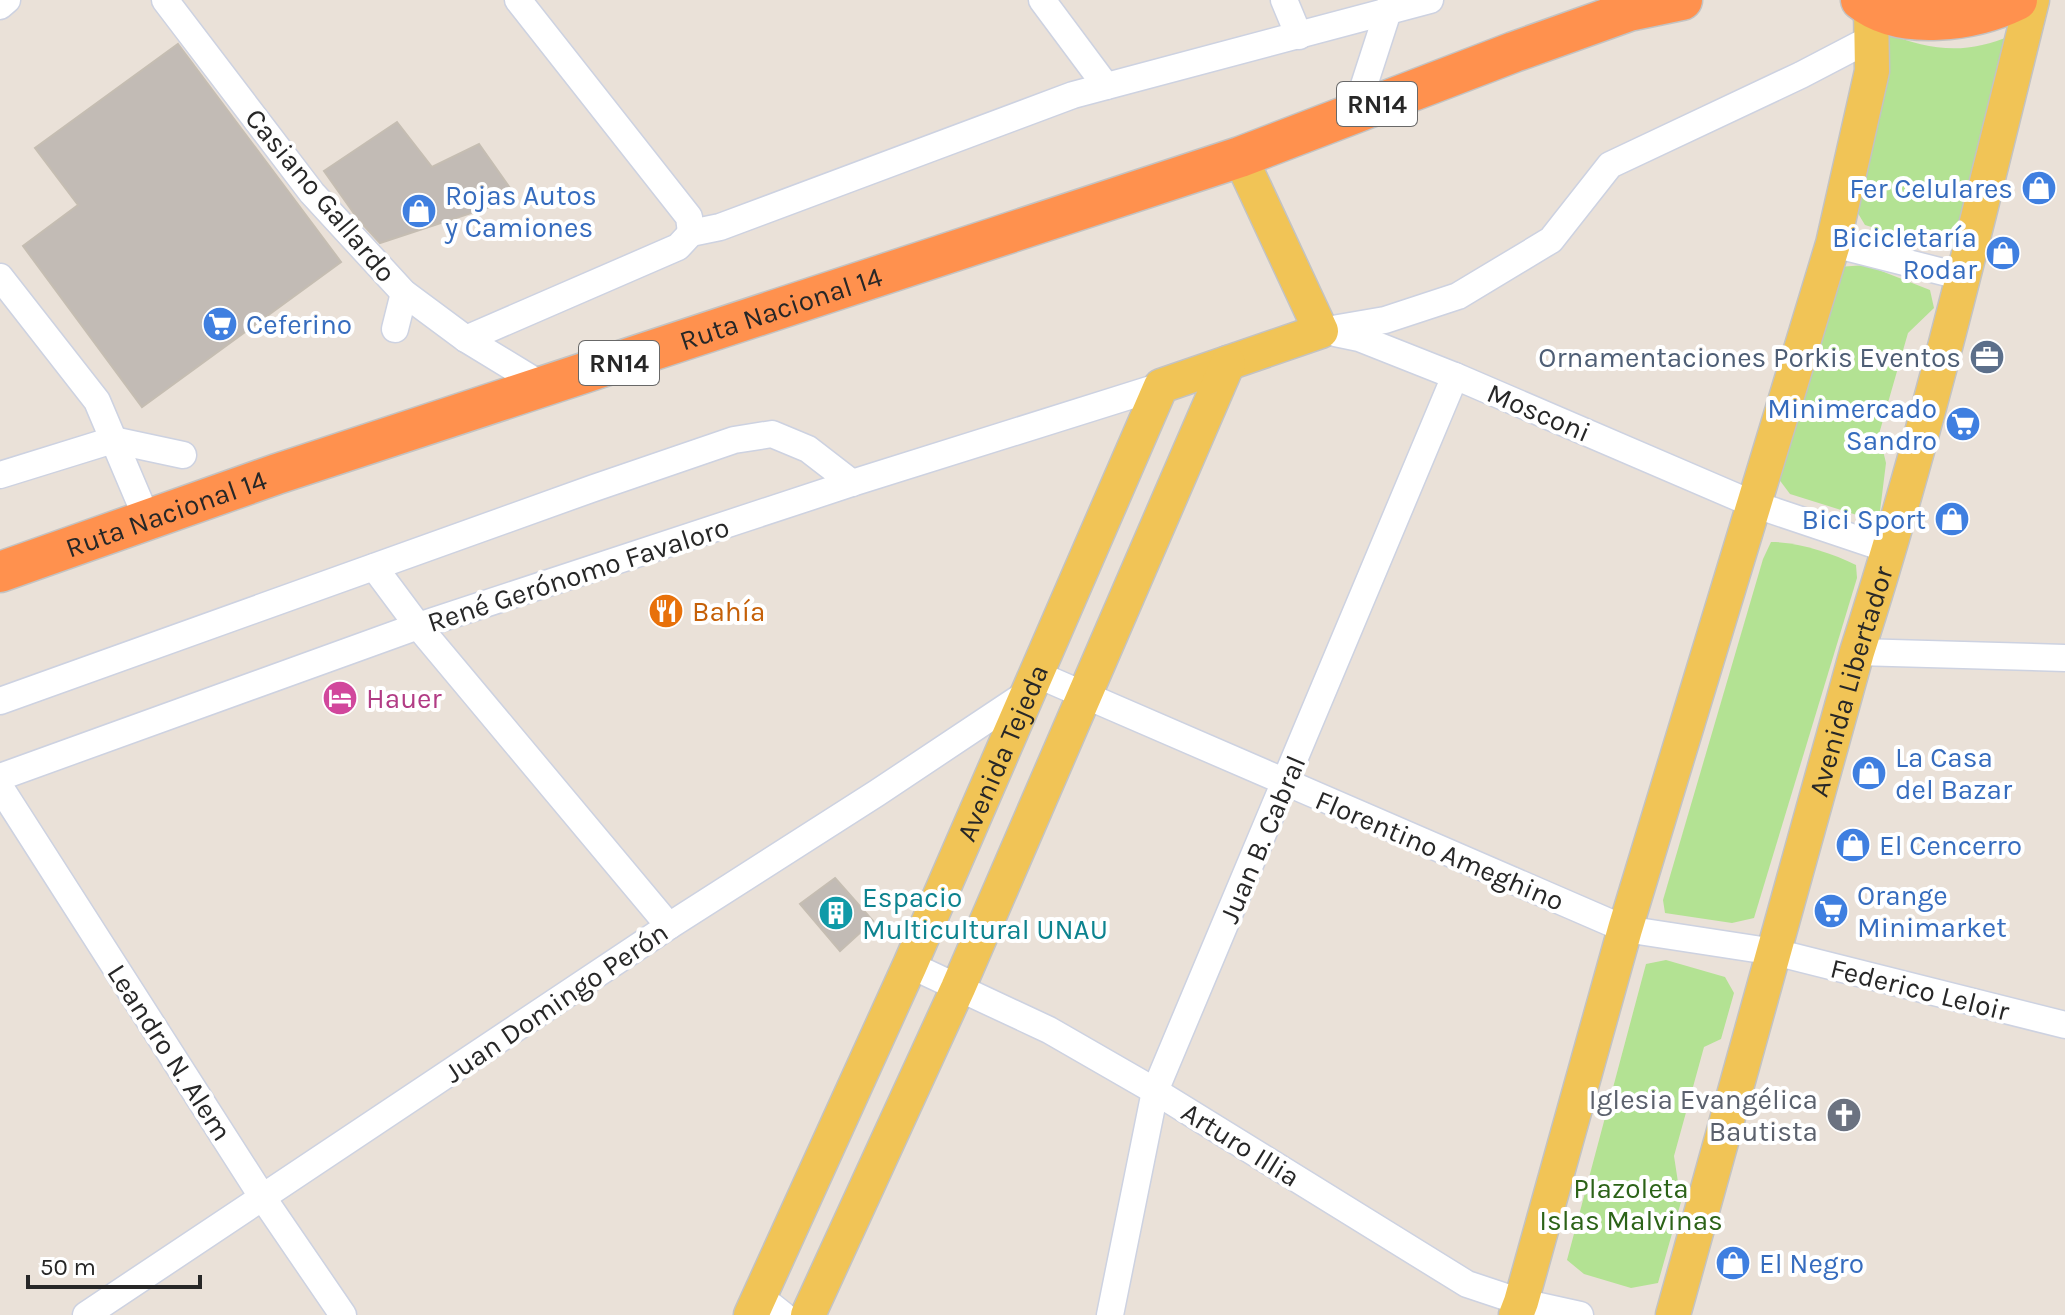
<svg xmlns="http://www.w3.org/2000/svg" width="2065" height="1315" font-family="Karla,sans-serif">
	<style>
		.green { fill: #b3e293 }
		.building { fill: #c2bbb5; stroke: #c5bdb2; stroke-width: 2 }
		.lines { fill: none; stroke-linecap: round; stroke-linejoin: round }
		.minor-casing { stroke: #cdd2e1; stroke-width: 29 }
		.major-casing { stroke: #c3c3c3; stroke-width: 37 }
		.highway-casing { stroke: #c3c3c3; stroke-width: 43 }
		.minor { stroke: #fff; stroke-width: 26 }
		.major { stroke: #f1c456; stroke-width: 34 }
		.highway { stroke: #ff914e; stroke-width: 40 }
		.labels { text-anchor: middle; stroke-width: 8; stroke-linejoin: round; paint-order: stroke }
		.shield { fill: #fff; stroke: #686868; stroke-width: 2 }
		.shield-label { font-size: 26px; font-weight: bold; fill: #272727 }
		.shop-label { font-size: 28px; fill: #366cbe; stroke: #fff; text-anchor: start }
		.street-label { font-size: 28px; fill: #272727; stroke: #fff }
		.service-label { font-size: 28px; fill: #4e5e75; stroke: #fff; text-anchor: end }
		.food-label { font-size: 28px; fill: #c56008; stroke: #fff; text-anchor: start }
		.hotel-label { font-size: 28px; fill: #b23c85; stroke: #fff; text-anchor: start }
		.culture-label { font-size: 28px; fill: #0d838f; stroke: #fff; text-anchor: start }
		.worship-label { font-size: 28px; fill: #5b616d; stroke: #fff; text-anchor: end }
		.park-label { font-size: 28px; fill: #2c6318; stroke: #fff }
	</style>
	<rect width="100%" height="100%" fill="#eae1d8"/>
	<g class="green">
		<path d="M1886,33C1931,51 1967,55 2012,35L1960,238L1943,249L1865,225L1856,210Z"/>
		<path d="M1866,265L1930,290L1934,308L1908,333L1879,434L1886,463L1880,511L1857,515L1790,494L1778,478L1838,267Z"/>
		<path d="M1771,542C1798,542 1832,553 1856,565L1857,578L1754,918L1732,923L1665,913L1663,900L1763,559Z"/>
		<path d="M1666,960L1725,977L1734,993L1721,1039L1704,1047L1674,1156L1681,1202L1658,1283L1631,1288L1584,1274L1567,1260L1646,964Z"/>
	</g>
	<g class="building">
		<path d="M178,44L341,262L142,407L23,246L78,205L35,148Z"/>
		<path d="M397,122L432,167L479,144L517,198L380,243L358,219L324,171Z"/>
		<path d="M835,878L873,921L840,951L800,904Z"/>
	</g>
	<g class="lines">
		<defs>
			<g id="minor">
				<path d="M165,0L312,193L404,293L466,339L545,387"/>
				<path d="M518,0L689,217L691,233"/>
				<path d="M1042,0L1106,86"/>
				<path d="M1284,0L1299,36"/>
				<path d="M0,6L7,0"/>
				<path d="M1355,113L1391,2"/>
				<path d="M1833,244L1963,277"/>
				<path d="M0,277L97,401L147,519"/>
				<path d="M395,329L404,293"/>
				<path d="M1321,331L1385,320L1458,296L1551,240L1610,165L1801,75L1870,39"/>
				<path d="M1335,333L1359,338L1455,376L1753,504L1890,550"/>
				<path d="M466,339L678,247L691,233L720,227L1073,95L1430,0"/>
				<path d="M0,475L113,440L183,455"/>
				<path d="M374,567L418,626L669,926"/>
				<path d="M1857,652L2065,658"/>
				<path d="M1036,674L1625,929L1775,952L2065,1025"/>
				<path d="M0,701L594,488L734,440L772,434L808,449L852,483"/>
				<path d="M0,777L418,626L852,483L1161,386"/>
				<path d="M0,787L263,1198L343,1315"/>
				<path d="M910,965L1049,1030L1155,1091L1467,1284L1521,1302L1580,1315"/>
				<path d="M759,1296L783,1315"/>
				<path d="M86,1315L669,926L877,793L1027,693"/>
				<path d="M1110,1315L1155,1091L1455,376"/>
			</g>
			<g id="major">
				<path id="s1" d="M751,1315L910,965L1161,386L1321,331L1240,157"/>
				<path d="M808,1315L958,988L1228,363"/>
				<path d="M1516,1315L1521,1302L1625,929L1833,244L1872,71L1871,8"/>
				<path id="s2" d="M1673,1315L1857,652C1926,438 1978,218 2032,0"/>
			</g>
			<g id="highway">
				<path d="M1861,0C1901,32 1974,21 2017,0"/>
				<path id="s3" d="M0,572L277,474L1240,157L1514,52L1629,11L1682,0"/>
			</g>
		</defs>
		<use href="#minor" class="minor-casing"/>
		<use href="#major" class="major-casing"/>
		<use href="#highway" class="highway-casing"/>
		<use href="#minor" class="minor"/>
		<use href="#major" class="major"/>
		<use href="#highway" class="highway"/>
	</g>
	<defs>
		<symbol id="shop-disc" viewBox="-11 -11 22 22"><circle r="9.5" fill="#3f7fe0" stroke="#fff"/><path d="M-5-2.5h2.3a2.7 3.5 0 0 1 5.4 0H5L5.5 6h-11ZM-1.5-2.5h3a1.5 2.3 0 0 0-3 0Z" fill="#fff"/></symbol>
		<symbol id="supermarket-disc" viewBox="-11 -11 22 22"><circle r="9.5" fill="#3f7fe0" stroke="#fff"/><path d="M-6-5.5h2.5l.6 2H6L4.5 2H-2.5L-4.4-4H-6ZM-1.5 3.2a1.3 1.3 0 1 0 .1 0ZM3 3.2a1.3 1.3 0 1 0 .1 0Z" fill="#fff"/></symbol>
		<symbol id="office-disc" viewBox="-11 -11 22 22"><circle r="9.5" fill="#5c6f8a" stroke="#fff"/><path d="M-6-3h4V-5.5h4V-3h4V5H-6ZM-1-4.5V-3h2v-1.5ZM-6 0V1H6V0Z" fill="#fff"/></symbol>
		<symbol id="restaurant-disc" viewBox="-11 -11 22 22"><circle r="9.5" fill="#e8710a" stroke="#fff"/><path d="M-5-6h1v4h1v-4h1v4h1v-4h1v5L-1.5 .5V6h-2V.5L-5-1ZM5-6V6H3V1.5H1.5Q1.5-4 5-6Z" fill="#fff"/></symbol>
		<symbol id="hotel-disc" viewBox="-11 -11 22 22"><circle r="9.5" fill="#d1479c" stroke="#fff"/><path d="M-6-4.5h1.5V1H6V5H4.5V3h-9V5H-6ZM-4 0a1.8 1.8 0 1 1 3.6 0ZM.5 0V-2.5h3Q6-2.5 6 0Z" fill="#fff"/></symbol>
		<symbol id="building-disc" viewBox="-11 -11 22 22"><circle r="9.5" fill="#0f9aa8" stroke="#fff"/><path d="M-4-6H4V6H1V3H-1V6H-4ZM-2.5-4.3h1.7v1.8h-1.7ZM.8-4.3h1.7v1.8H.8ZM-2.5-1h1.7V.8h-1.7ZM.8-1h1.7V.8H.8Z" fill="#fff"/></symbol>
		<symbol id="church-disc" viewBox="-11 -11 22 22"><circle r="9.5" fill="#6b7280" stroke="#fff"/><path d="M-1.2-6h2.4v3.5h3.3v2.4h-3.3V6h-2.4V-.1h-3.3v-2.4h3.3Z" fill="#fff"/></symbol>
	</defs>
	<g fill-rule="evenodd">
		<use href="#shop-disc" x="2019" y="168" width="40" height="40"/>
		<use href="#shop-disc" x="399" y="191" width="40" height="40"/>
		<use href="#shop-disc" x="1983" y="233" width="40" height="40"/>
		<use href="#supermarket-disc" x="200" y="304" width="40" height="40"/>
		<use href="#office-disc" x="1967" y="337" width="40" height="40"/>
		<use href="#supermarket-disc" x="1943" y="404" width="40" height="40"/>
		<use href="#shop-disc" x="1932" y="499" width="40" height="40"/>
		<use href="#restaurant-disc" x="646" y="591" width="40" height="40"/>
		<use href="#hotel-disc" x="320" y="678" width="40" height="40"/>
		<use href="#shop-disc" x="1849" y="753" width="40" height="40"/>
		<use href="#shop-disc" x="1833" y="825" width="40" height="40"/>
		<use href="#supermarket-disc" x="1811" y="891" width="40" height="40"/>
		<use href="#building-disc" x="816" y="893" width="40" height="40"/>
		<use href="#church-disc" x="1824" y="1095" width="40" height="40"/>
		<use href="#shop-disc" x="1713" y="1243" width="40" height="40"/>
	</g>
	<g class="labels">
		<g class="shield">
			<rect x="1337" y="82" width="80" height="44" rx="6"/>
			<rect x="579" y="341" width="80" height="44" rx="6"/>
		</g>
		<g class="shield-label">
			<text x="1377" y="113">RN14</text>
			<text x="619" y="372">RN14</text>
		</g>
		<g class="shop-label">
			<text x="2013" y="198" text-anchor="end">Fer Celulares</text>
			<text x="445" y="205">Rojas Autos<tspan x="445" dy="32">y Camiones</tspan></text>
			<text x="1977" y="247" text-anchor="end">Bicicletaría<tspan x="1977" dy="32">Rodar</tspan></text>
			<text x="246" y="334">Ceferino</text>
			<text x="1937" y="418" text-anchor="end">Minimercado<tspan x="1937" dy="32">Sandro</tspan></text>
			<text x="1926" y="529" text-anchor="end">Bici Sport</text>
			<text x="1895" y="767">La Casa<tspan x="1895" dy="32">del Bazar</tspan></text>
			<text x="1879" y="855">El Cencerro</text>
			<text x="1857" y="905">Orange<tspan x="1857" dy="32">Minimarket</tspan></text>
			<text x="1759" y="1273">El Negro</text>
		</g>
		<g class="street-label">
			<text transform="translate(321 195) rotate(50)" y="10">Casiano Gallardo</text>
			<text dy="10" stroke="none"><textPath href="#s3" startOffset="824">Ruta Nacional 14</textPath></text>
			<text transform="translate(1539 412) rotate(23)" y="10">Mosconi</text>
			<text dy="10" stroke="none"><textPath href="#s3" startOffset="176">Ruta Nacional 14</textPath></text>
			<text transform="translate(578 574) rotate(-18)" y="10">René Gerónomo Favaloro</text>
			<text dy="10" stroke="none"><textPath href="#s2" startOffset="658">Avenida Libertador</textPath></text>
			<text dy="10" stroke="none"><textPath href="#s1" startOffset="616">Avenida Tejeda</textPath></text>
			<text transform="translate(1262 839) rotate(-67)" y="10">Juan B. Cabral</text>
			<text transform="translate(1440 850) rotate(23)" y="10">Florentino Ameghino</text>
			<text transform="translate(1920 989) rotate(14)" y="10">Federico Leloir</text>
			<text transform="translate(556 1002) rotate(-34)" y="10">Juan Domingo Perón</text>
			<text transform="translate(170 1052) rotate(57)" y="10">Leandro N. Alem</text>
			<text transform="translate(1241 1144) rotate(32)" y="10">Arturo Illia</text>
		</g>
		<g class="service-label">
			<text x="1961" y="367">Ornamentaciones Porkis Eventos</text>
		</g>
		<g class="food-label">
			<text x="692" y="621">Bahía</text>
		</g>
		<g class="hotel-label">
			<text x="366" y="708">Hauer</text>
		</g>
		<g class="culture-label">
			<text x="862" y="907">Espacio<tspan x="862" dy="32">Multicultural UNAU</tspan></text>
		</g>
		<g class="worship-label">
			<text x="1818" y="1109">Iglesia Evangélica<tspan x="1818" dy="32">Bautista</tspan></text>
		</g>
		<g class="park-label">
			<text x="1631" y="1198">Plazoleta<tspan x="1631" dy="32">Islas Malvinas</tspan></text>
		</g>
	</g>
	<path d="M28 1275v12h172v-12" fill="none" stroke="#272727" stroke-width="4"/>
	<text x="40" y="1275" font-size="24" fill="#272727" stroke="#ffffff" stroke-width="6" paint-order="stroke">50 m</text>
</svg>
